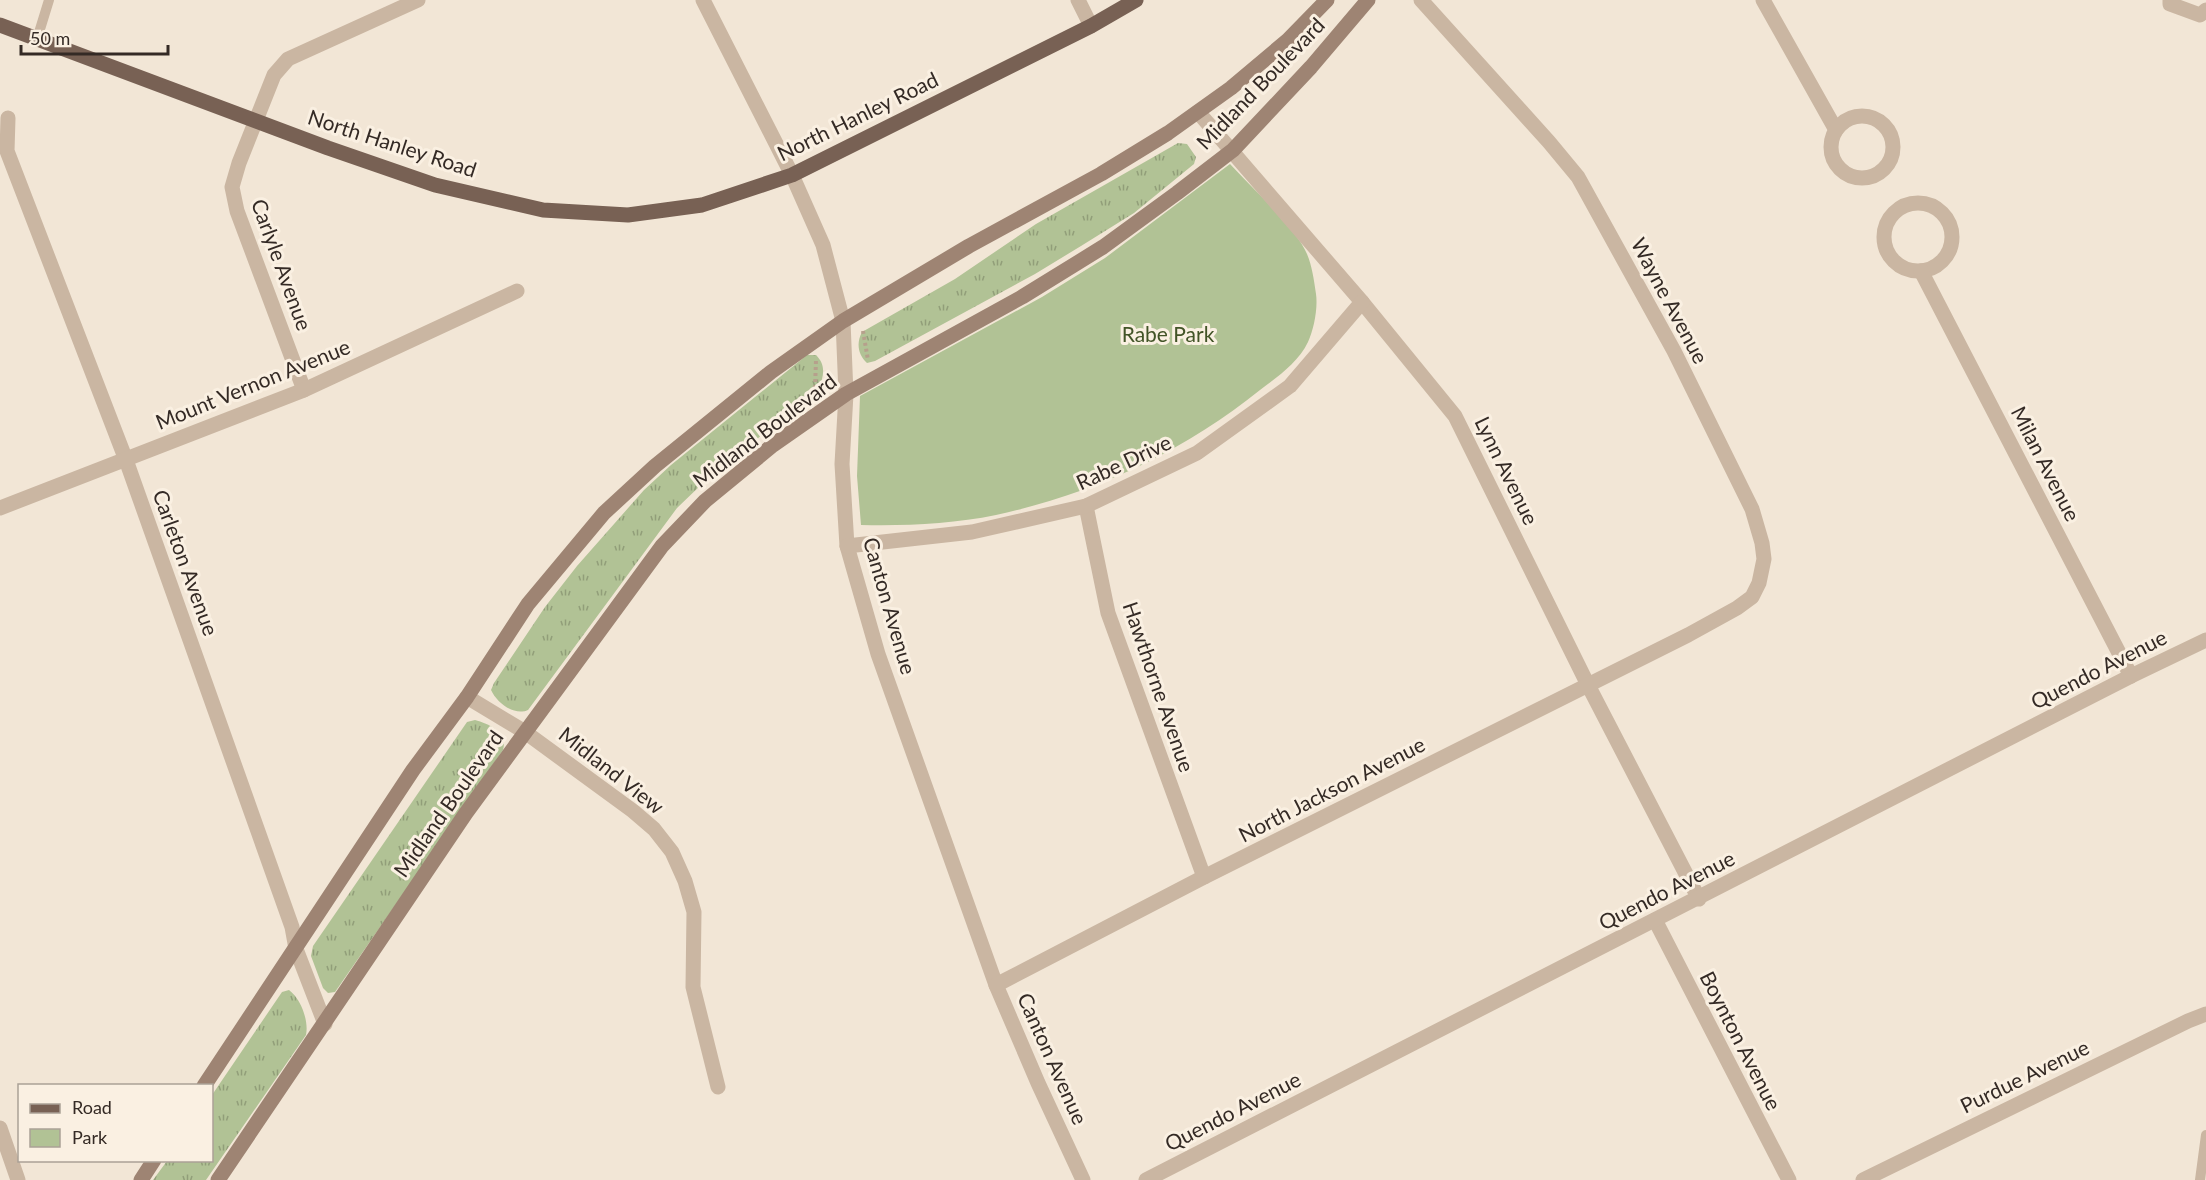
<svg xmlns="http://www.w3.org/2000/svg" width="2206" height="1180" font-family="Lato,sans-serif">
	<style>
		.grass { fill: url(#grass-tufts) }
		.green { fill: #b1c295 }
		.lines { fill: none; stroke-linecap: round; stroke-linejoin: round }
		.path { stroke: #b6a08c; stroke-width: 4; stroke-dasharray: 3 3; stroke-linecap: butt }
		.service { stroke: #cab6a2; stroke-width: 10 }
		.minor { stroke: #cab6a2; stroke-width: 15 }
		.secondary { stroke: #9e8473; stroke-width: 15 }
		.primary { stroke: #786154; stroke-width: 15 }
		.labels { text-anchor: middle; stroke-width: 6; stroke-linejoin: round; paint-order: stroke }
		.street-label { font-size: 21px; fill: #342a25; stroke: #faf0e2 }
		.park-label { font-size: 21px; fill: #425427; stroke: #faf0e2 }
	</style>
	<defs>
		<pattern id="grass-tufts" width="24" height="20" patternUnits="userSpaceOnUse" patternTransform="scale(1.5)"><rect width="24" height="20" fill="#b1c295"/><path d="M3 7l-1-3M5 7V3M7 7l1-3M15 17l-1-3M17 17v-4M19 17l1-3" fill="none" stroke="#919e79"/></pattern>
	</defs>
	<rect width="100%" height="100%" fill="#f2e6d6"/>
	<g class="grass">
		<path d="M1178,143L1187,144L1196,157L1194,164L1134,213L1081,246L1035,274L875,361L867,363C858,355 856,343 862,332L955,279L1036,224Z"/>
		<path d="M807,355H816C826,365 824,375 819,388L702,484L677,508L528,710C514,716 497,703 491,690L494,683L545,607L577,566L644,490L671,465Z"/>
		<path d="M475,720C490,724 508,733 503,750L335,992L328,993L323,988L311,956L313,946L467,722Z"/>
		<path d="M289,990C301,999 309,1021 306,1035L206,1180H153L167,1161L212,1160V1095L282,992Z"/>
	</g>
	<path class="green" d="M1230,164C1250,186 1297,229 1307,254C1312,266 1314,280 1316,294C1318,308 1314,329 1308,342C1298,363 1277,377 1260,390C1183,452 1093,494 996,515C952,524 906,526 861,525L857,476L860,396L1042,297L1105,258Z"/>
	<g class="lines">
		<g class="path">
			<path d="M863,331L868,360"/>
			<path d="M815,388L816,360"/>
		</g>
		<g class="service">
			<path d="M37,39L49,0"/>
			<path d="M2200,1180L2206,1135"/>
		</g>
		<g class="minor">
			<path d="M703,0L792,175L823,245L843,321L846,394L842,464L847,546L878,654L996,985L1038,1083L1083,1180"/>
			<path d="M1078,0L1091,26"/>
			<path d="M1763,0L1836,130"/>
			<path d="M2170,0V4L2200,15L2206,10"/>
			<path d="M1198,112L1362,302L1455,416L1588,685L1699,899"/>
			<circle cx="1862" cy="147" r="31"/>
			<path d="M8,118L7,151L126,460L292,927L296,949L325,1024"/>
			<circle cx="1918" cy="237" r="34"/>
			<path d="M1921,271L2131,676"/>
			<path d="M304,390L237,211L232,187L239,163L274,75L288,59L418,0"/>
			<path d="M1086,506L1108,613L1204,877"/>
			<path d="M0,508L304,390L517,291"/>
			<path d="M847,546L972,532L1086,506L1197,453L1290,386L1362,302"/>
			<path d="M467,697L525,732L633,811L654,829L672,852L685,881L694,912L693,987L718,1087"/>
			<path d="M1655,920L1789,1180"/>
			<path d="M996,985L1204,877L1688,635L1737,608L1752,597L1759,583L1764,559L1762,543L1752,509L1674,351L1578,177L1549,142L1421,0"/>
			<path d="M0,1128L18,1180"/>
			<path d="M1146,1180L2131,676L2206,640"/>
			<path d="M1863,1180L2188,1021L2206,1014"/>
		</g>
		<g class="secondary">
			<path d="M204,1086L413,770L467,697L528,604L604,513L655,466L771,372L843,321L969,246L1101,174L1168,133L1231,88L1288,40L1327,0"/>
			<path d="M141,1180L154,1160"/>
			<path d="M218,1180L466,813L662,546L705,501L773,445L846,394L1022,297L1103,247L1177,193L1233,150L1311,67L1368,0"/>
		</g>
		<path class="primary" d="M0,25L328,148L435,185L543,210L628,215L702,205L792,175L1091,26L1136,0"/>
	</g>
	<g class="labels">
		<g class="street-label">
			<text transform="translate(1261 84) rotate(-46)" y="7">Midland Boulevard</text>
			<text transform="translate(858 117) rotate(-26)" y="7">North Hanley Road</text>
			<text transform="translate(392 144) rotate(18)" y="7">North Hanley Road</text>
			<text transform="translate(281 265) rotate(70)" y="7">Carlyle Avenue</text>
			<text transform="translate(1669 301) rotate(62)" y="7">Wayne Avenue</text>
			<text transform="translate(253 385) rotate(-22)" y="7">Mount Vernon Avenue</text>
			<text transform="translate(765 431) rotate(-37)" y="7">Midland Boulevard</text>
			<text transform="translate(1124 463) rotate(-25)" y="7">Rabe Drive</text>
			<text transform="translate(2045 464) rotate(63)" y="7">Milan Avenue</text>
			<text transform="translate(1506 471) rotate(64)" y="7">Lynn Avenue</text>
			<text transform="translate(185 563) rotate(70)" y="7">Carleton Avenue</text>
			<text transform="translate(889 606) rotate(74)" y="7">Canton Avenue</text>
			<text transform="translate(2099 670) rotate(-27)" y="7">Quendo Avenue</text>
			<text transform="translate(1158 687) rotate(71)" y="7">Hawthorne Avenue</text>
			<text transform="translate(611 771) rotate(38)" y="7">Midland View</text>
			<text transform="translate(1332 790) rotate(-27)" y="7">North Jackson Avenue</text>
			<text transform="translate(449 804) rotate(-55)" y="7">Midland Boulevard</text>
			<text transform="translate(1667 891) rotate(-27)" y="7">Quendo Avenue</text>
			<text transform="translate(1740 1041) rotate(63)" y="7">Boynton Avenue</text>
			<text transform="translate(1052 1059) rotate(66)" y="7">Canton Avenue</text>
			<text transform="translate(2025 1077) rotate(-26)" y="7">Purdue Avenue</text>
			<text transform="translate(1233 1112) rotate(-27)" y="7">Quendo Avenue</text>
		</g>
		<g class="park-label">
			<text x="1168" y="342">Rabe Park</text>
		</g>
	</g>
	<rect x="18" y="1084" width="195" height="78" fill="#faf0e2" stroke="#aba196" stroke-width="1.5"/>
	<rect x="30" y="1104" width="30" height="9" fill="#786154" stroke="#aba196" stroke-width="1.5"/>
	<text x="72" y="1114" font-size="18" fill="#342a25">Road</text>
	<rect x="30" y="1129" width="30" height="18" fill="#b1c295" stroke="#aba196" stroke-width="1.5"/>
	<text x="72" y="1144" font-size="18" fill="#342a25">Park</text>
	<path d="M21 45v9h147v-9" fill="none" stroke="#342a25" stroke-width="3"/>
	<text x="30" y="45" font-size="18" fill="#342a25" stroke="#faf0e2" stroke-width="4.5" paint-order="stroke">50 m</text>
</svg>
